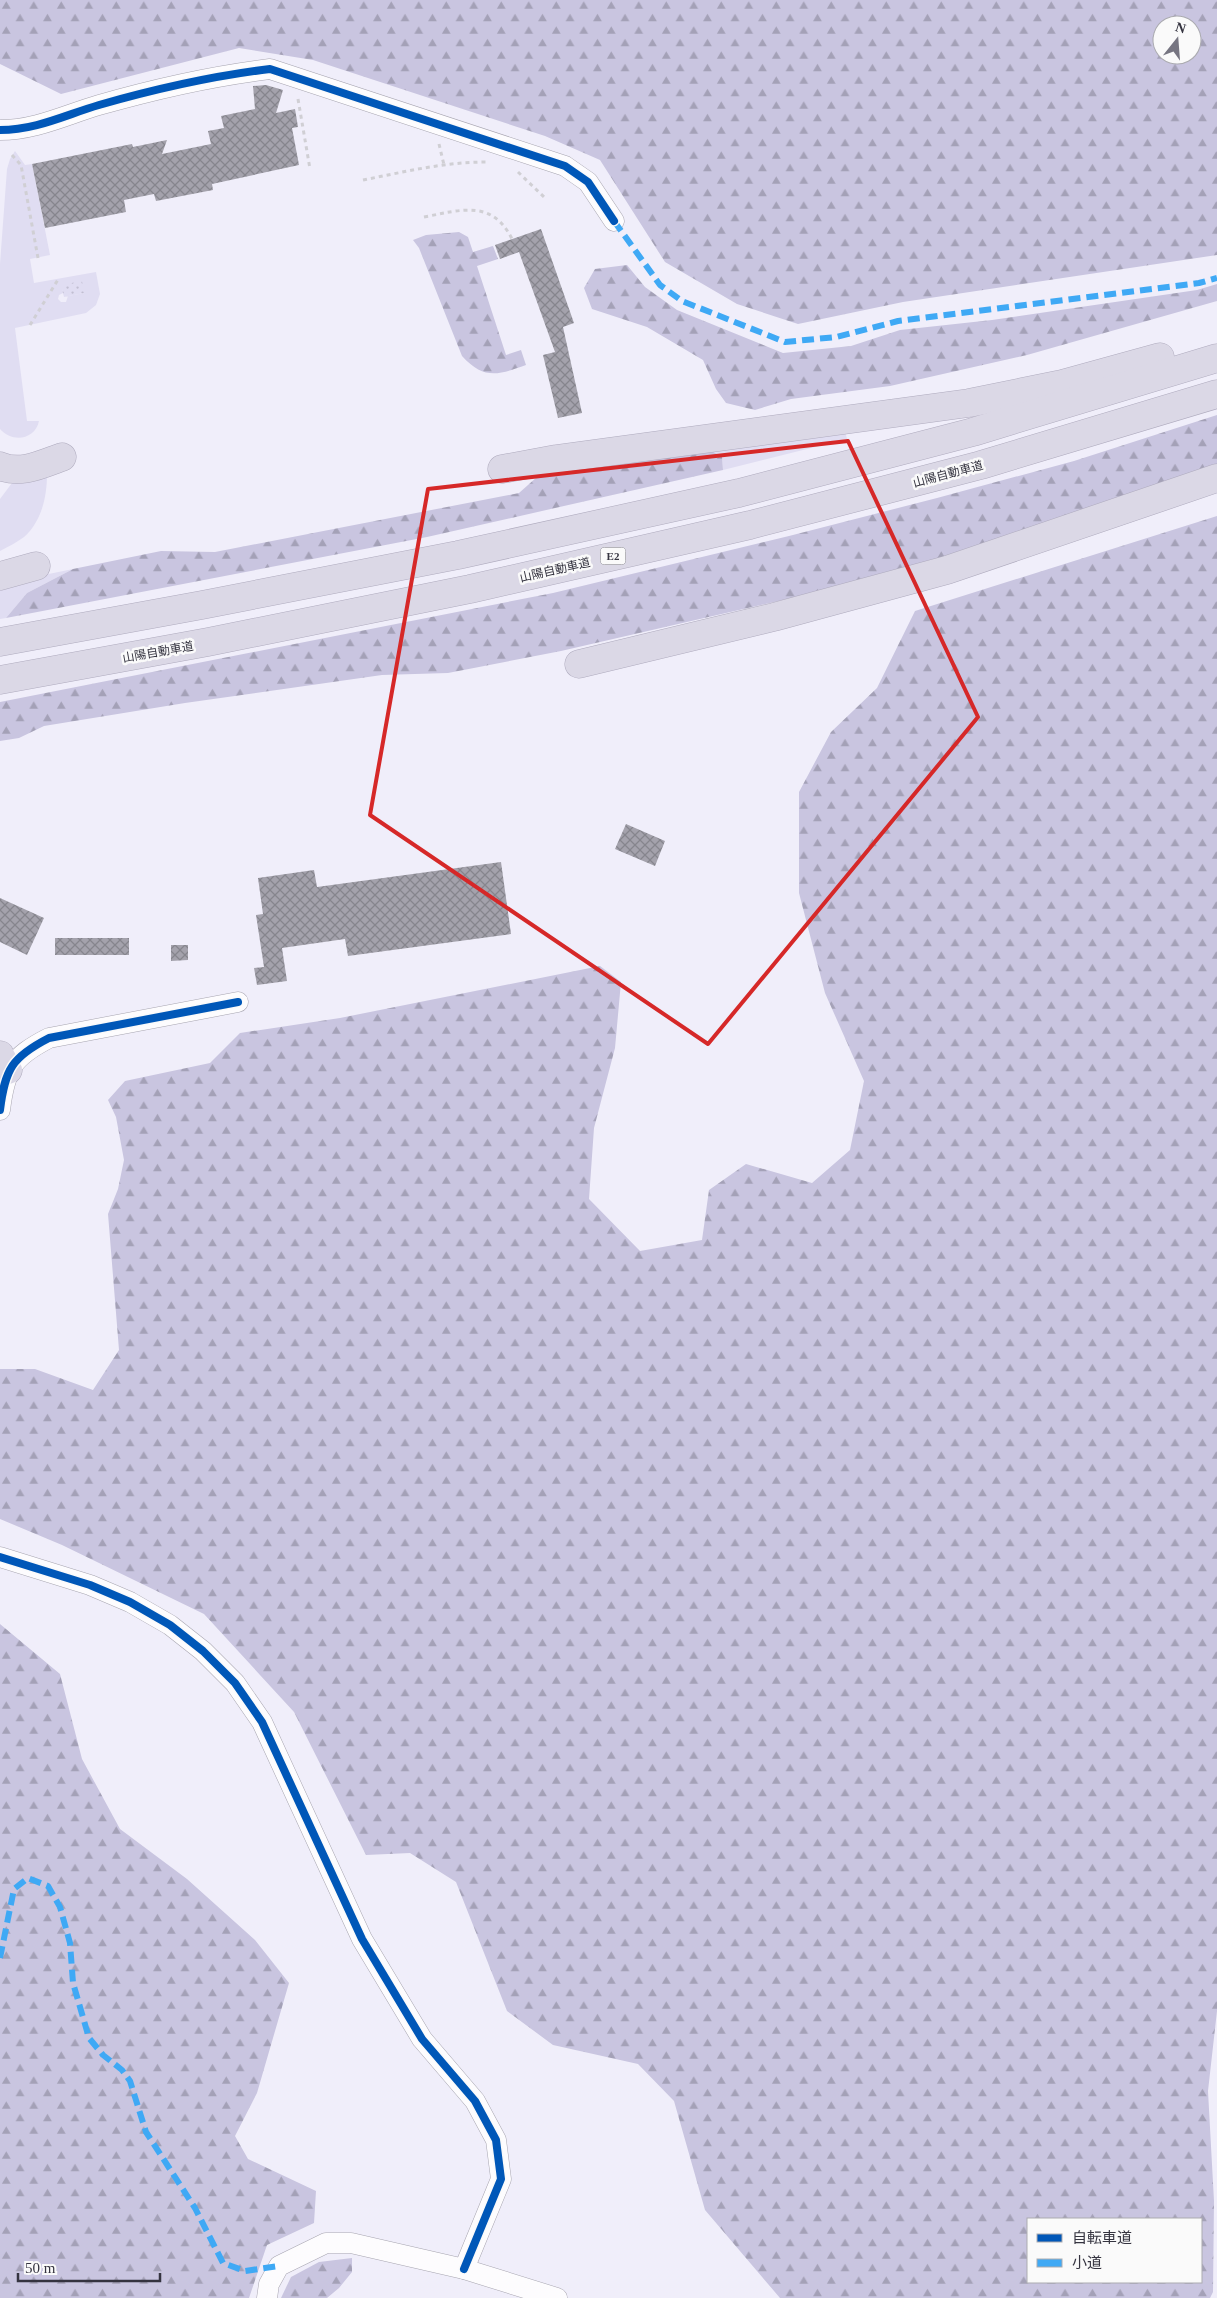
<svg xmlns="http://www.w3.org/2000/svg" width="1217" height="2298" font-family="'Times New Roman','Noto Sans JP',serif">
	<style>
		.grass { fill: #e0ddf2; fill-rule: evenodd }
		.forest { fill: url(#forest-firs); fill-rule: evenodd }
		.garden { fill: url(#garden-dots) }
		.building { fill: url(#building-cross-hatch) }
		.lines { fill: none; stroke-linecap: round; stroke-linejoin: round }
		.minor-casing { stroke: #a7a5b0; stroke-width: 21 }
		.highway-casing { stroke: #afabbe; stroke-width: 29 }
		.path { stroke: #d0cfd4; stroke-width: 3; stroke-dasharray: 4 4; stroke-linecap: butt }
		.minor { stroke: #fdfcfe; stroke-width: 20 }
		.highway { stroke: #dbd8e6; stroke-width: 28 }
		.quiet { stroke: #3fa9f5; stroke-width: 6; stroke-dasharray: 12 6; stroke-linecap: butt }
		.cycleway-casing { stroke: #fafafa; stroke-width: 11 }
		.cycleway { stroke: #0057b8; stroke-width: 8 }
		.marked { fill: none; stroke: #d62828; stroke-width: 4; stroke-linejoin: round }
		.labels { text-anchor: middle; stroke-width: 5; stroke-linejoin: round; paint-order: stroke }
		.shield { fill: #fafafa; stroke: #706f78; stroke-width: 1 }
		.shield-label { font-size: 11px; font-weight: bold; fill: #353440 }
		.street-label { font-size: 12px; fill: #353440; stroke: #fafafa }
	</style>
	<defs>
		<pattern id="forest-firs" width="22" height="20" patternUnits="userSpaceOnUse" patternTransform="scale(1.25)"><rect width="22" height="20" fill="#c9c5e0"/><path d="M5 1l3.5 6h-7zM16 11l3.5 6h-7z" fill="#a4a1b7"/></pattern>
		<pattern id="garden-dots" width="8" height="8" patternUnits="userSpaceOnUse" patternTransform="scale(1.25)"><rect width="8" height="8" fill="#e0ddf2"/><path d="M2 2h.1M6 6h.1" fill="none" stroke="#c1bed1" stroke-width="1.8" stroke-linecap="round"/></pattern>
		<pattern id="building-cross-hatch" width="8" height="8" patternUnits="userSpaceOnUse" patternTransform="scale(1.25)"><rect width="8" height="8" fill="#a4a2ac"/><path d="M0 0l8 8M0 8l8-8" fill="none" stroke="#86858d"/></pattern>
	</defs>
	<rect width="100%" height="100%" fill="#f0eefa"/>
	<g class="grass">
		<path d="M15,151L25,165L32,164L50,255L30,259L34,283L96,272L100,294L96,305L86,313L15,328L27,421H39C35,440 12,443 0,429V264L7,169L10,159ZM62,285L84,293L68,296L66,302H61L58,299L59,295L63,293Z"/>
		<path d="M845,431L847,439L723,470L722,457L710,450Z"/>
		<path d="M30,472L47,474C47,496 42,521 24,537C17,542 8,547 0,551V499L12,483Z"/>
		<path d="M73,569L27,593L6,618L0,619V584Z"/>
	</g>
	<g class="forest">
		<path d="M0,0H1217V255L903,302L798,324L737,304L665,262L600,160L545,136L313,60L239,48L61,94L0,64ZM1162,25H1192V55H1162Z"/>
		<path d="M459,232L468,237L473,252L493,246L498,259L477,266L506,355L521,350L526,365C498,375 484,380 462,356L419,248L413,240L426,235Z"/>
		<path d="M627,265L645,287L677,310L783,353L851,346L900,330L992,320L1197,290L1217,284V301L1027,355L890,386L791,399L755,410L726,403L716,389L703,360L647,327L592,309L584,288L595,269Z"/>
		<path d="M1217,415V468L1003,542L857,583L561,651L448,673L382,675L185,703L44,726L19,738L0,741V702L553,593L789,536L937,498L1074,461Z"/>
		<path d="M710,450L722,457L723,470L427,537L6,618L27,593L73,569L161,551L215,552L519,493L537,477Z"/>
		<path d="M1217,516V2011L1208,2091L1214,2201L1213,2292L1210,2298H780L705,2210L674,2101L638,2064L553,2045L507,2011L456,1882L410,1853L366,1855L294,1712L204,1614L62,1545L0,1519V1369H35L93,1390L119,1350L108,1214L118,1189L124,1160L116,1117L108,1100L125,1081L210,1063L240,1033L340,1018L600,966L621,982L615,1048L594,1128L589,1199L640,1251L702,1240L709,1190L746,1164L812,1183L850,1150L864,1081L825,993L799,893V792L831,732L877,688L915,611ZM1028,2219H1201V2282H1028Z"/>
		<path d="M0,1624L60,1674L82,1759L120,1829L187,1879L255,1940L289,1983L257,2093L235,2136L248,2159L316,2191L314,2223L267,2245L249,2298H0Z"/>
		<path d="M352,2258V2272L339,2288L327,2298H281L291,2277L319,2262Z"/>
	</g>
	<path class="garden" d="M82,281L84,293L64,297L61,285Z"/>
	<g class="building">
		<path d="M266,85L283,90L276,113L295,109L298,127L292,128L299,165L212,184L213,190L156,201L154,194L124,200L126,212L45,228L32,164L132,144L133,147L167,140L162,154L211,144L208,131L224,128L221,116L255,109L253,86Z"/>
		<path d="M541,229L574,323L563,327L582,413L558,418L543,355L555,352L519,252L500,259L495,245Z"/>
		<path d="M626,824L665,841L655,866L615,849Z"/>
		<path d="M501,862L511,934L348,956L345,939L282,948L287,981L257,985L254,968L264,967L256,915L263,914L258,878L314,870L317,887Z"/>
		<path d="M0,898L44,918L27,955L0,942Z"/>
		<rect x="55" y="938" width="74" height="17"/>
		<path d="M171,945H188V960L171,961Z"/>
	</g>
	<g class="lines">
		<defs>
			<g id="minor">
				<path d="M0,130C36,130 65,115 99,105C155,89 212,76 270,69L565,166L588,182L614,221"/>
				<path d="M0,1110C5,1069 12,1057 49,1038L238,1002"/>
				<path d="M0,1557L90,1585L130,1602L170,1625L203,1651L235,1683L262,1722L362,1939L422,2039L475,2101L496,2140L501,2179L464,2269"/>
				<path d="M267,2298L269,2284L279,2266L326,2243H351L464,2269L557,2298"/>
			</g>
			<g id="highway">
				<path d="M0,466C21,475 42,464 62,457"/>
				<path d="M502,469L556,459L969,403L1062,384L1160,357"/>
				<path d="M0,576L36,566"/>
				<path d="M0,642L202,605L458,555L739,493L973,432L1217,358"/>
				<path d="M579,664L774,617L947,570L1217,478"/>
				<path d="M0,680L208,642L470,589L750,525L981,465L1217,394"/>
				<path d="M0,1055L8,1070"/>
			</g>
		</defs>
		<use href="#minor" class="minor-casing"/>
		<use href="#highway" class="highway-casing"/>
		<g class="path">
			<path d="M298,99L310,169"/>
			<path d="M439,144L444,165"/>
			<path d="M12,155L21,165L38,258"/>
			<path d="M518,172L544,197"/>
			<path d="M363,180C404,172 444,162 486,162"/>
			<path d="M424,217C461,210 492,199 512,239"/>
			<path d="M30,325L59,278"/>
		</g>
		<use href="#minor" class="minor"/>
		<use href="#highway" class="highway"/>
		<g class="quiet">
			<path d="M614,221L660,285L682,301L785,342L836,337L898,321L1199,283L1217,278"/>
			<path d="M0,1958L14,1889L28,1878L48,1886L60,1907L70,1943L73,1983L89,2038L103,2055L122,2070L130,2081L146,2132L195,2208L223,2263L245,2271L279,2266"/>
		</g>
		<defs>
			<g id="cycleway">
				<path d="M0,130C36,130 65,115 99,105C155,89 212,76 270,69L565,166L588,182L614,221"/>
				<path d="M0,1110C5,1069 12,1057 49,1038L238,1002"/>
				<path d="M0,1557L90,1585L130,1602L170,1625L203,1651L235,1683L262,1722L362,1939L422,2039L475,2101L496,2140L501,2179L464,2269"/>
			</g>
		</defs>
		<use href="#cycleway" class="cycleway-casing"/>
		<use href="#cycleway" class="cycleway"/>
	</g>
	<path class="marked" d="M848,441L978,717L708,1044L370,815L428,489Z"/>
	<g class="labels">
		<rect class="shield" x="600.5" y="547.5" width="25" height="17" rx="4"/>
		<g class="shield-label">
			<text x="613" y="560">E2</text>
		</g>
		<g class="street-label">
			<text transform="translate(948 474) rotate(-15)" y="4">山陽自動車道</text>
			<text transform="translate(555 570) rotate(-13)" y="4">山陽自動車道</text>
			<text transform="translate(158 652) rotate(-10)" y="4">山陽自動車道</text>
		</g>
	</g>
	<rect x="1027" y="2218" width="175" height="65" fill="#fafafa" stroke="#ababb0"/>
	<rect x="1037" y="2234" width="25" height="8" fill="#0057b8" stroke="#ababb0"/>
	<text x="1072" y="2243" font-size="15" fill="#353440">自転車道</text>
	<rect x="1037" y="2259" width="25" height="8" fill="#3fa9f5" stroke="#ababb0"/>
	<text x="1072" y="2268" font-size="15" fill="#353440">小道</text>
	<g transform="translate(1177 40) rotate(17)"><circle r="24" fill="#fafafa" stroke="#ababb0"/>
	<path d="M0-4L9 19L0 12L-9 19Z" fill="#767581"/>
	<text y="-8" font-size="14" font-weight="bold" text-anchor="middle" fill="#353440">N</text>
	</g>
	<path d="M18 2273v8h142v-8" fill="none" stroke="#353440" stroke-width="2.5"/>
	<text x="25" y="2273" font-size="15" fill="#353440" stroke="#fafafa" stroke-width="4" paint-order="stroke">50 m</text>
</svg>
